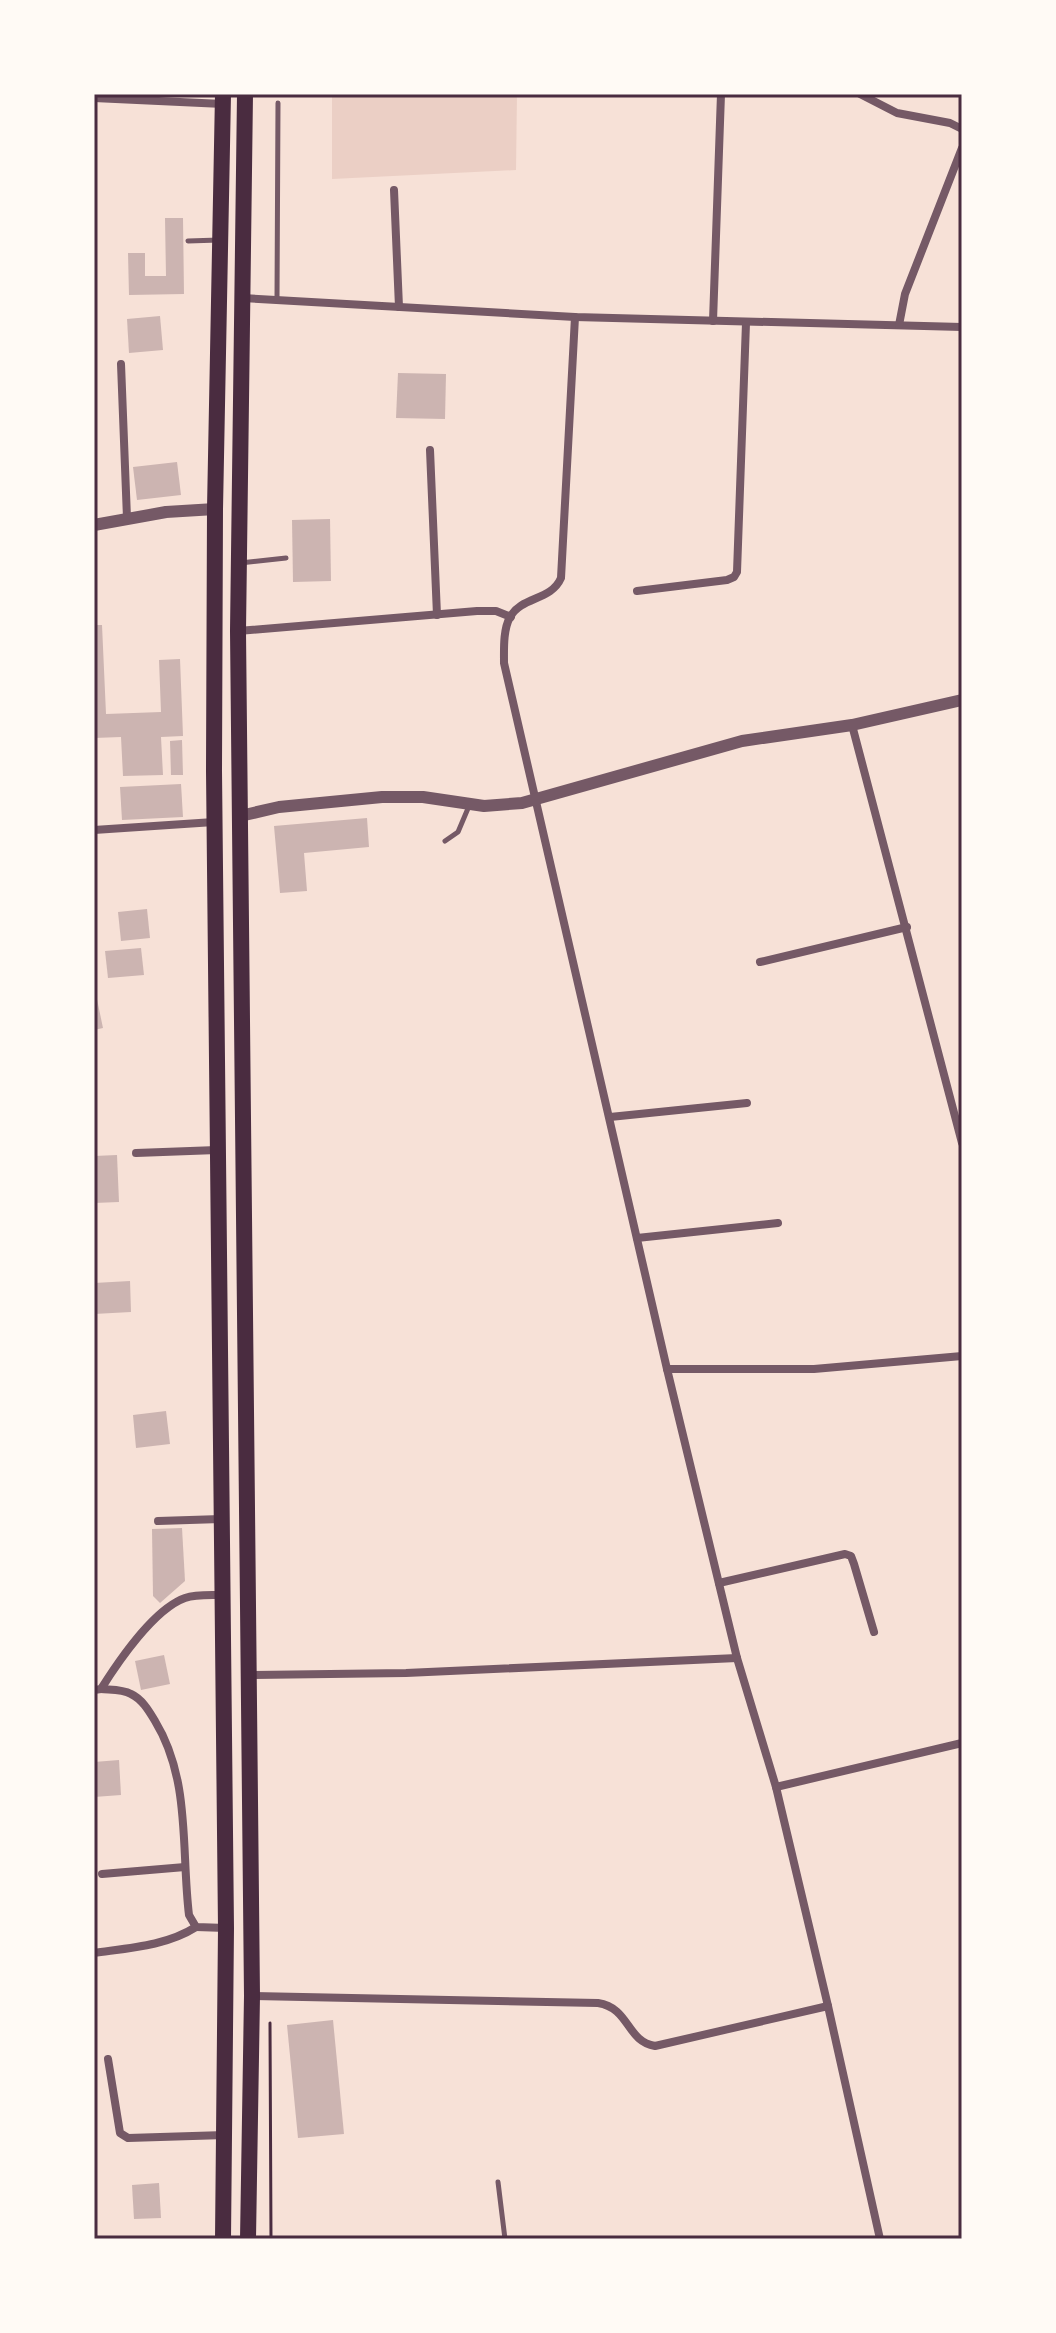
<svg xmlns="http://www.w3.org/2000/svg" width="1056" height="2333" font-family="'DM Sans',sans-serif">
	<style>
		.green { fill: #ebcfc5 }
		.building { fill: #ccb4b1 }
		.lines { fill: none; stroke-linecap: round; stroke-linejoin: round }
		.path { stroke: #4a2c40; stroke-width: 3 }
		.service { stroke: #755966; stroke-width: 5 }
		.minor { stroke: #755966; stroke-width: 8 }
		.tertiary { stroke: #755966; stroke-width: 12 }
		.primary { stroke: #4a2c40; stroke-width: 16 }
		.neatline { fill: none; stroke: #4a2c40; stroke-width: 3 }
	</style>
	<rect width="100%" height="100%" fill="#f7e1d7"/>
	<path class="green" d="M332,94H517L516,170L332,179Z"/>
	<g class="building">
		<path d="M165,218H183L184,294L129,295L128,253H145V276H166Z"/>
		<path d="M160,316L163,350L129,353L127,319Z"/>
		<path d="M398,373L446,374L445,419L396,418Z"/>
		<path d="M177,462L181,495L137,500L133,467Z"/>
		<path d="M330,519L331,581L293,582L292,520Z"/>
		<path d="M94,625H102L106,714L161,712L159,660L180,659L183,736L161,737L163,775L123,776L121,737L94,738Z"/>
		<path d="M182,740L183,775H171L170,741Z"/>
		<path d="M181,784L183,817L122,820L120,787Z"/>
		<path d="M367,818L369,847L304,853L307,891L280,893L274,826Z"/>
		<path d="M147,909L150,938L121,941L118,912Z"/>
		<path d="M141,948L144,975L108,978L105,951Z"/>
		<path d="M94,985L103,1028L94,1030Z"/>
		<path d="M117,1155L119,1202L94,1203V1156Z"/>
		<path d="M130,1281L131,1312L94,1314V1283Z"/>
		<path d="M166,1411L170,1444L136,1448L133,1415Z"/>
		<path d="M182,1528L185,1581L160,1603L153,1596L152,1529Z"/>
		<path d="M164,1655L170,1684L141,1690L135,1661Z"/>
		<path d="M119,1760L121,1795L94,1797V1762Z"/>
		<path d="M333,2020L344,2134L298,2138L287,2025Z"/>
		<path d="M159,2183L161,2218L134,2219L132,2185Z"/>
	</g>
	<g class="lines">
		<path class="path" d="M270,2023L271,2239"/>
		<g class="service">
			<path d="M188,241L219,240"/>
			<path d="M277,299L278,103"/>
			<path d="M240,563L286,558"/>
			<path d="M445,841L458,832L469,806"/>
			<path d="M498,2182L505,2239"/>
		</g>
		<g class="minor">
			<path d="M860,94L897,113L950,123L962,129"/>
			<path d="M94,98L223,104"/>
			<path d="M394,190L399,307"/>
			<path d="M242,298L575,317L962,327"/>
			<path d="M575,317L561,578C551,601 522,596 510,617C503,630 504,649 504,663L667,1369L737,1658L776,1787L828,2006L880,2239"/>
			<path d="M713,321L721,94"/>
			<path d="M899,325L905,294L962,148"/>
			<path d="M121,364L127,518"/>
			<path d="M430,450L437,615"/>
			<path d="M637,591L727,580L734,577L737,572L746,323"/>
			<path d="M238,631L477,611H496L511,617"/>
			<path d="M852,725L962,1143"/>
			<path d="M94,830L214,822"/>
			<path d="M760,962L907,927"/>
			<path d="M610,1117L747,1103"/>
			<path d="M136,1153L217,1150"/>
			<path d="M637,1238L778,1223"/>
			<path d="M667,1369H814L962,1356"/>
			<path d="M158,1521L221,1519"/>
			<path d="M719,1583L845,1554L851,1556L854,1564L874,1632"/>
			<path d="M247,1675L406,1673L737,1658"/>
			<path d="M101,1689C110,1690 122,1689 131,1694C142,1699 149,1711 155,1721C191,1780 181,1850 189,1915L196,1927L226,1928"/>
			<path d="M94,1690L101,1689C118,1662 154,1609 185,1598C196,1594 210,1595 222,1595"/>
			<path d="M776,1787L962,1743"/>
			<path d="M102,1874L185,1867"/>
			<path d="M94,1953C129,1948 166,1946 196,1927"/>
			<path d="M252,1996L598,2003C630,2008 626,2041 655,2046L828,2006"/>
			<path d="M108,2059L120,2133L128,2138L225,2135"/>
		</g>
		<g class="tertiary">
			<path d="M94,525L166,512L215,509"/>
			<path d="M240,816L279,807L382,797H423L484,806L522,803L742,741L852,725L962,700"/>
		</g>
		<g class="primary">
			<path d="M223,94L215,509L214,771L226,1928L223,2239"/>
			<path d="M245,94L238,631L252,1996L248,2239"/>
		</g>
	</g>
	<rect width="1056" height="2333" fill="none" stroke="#fffaf5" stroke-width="192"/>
	<rect x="96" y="96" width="864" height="2141" class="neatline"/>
</svg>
